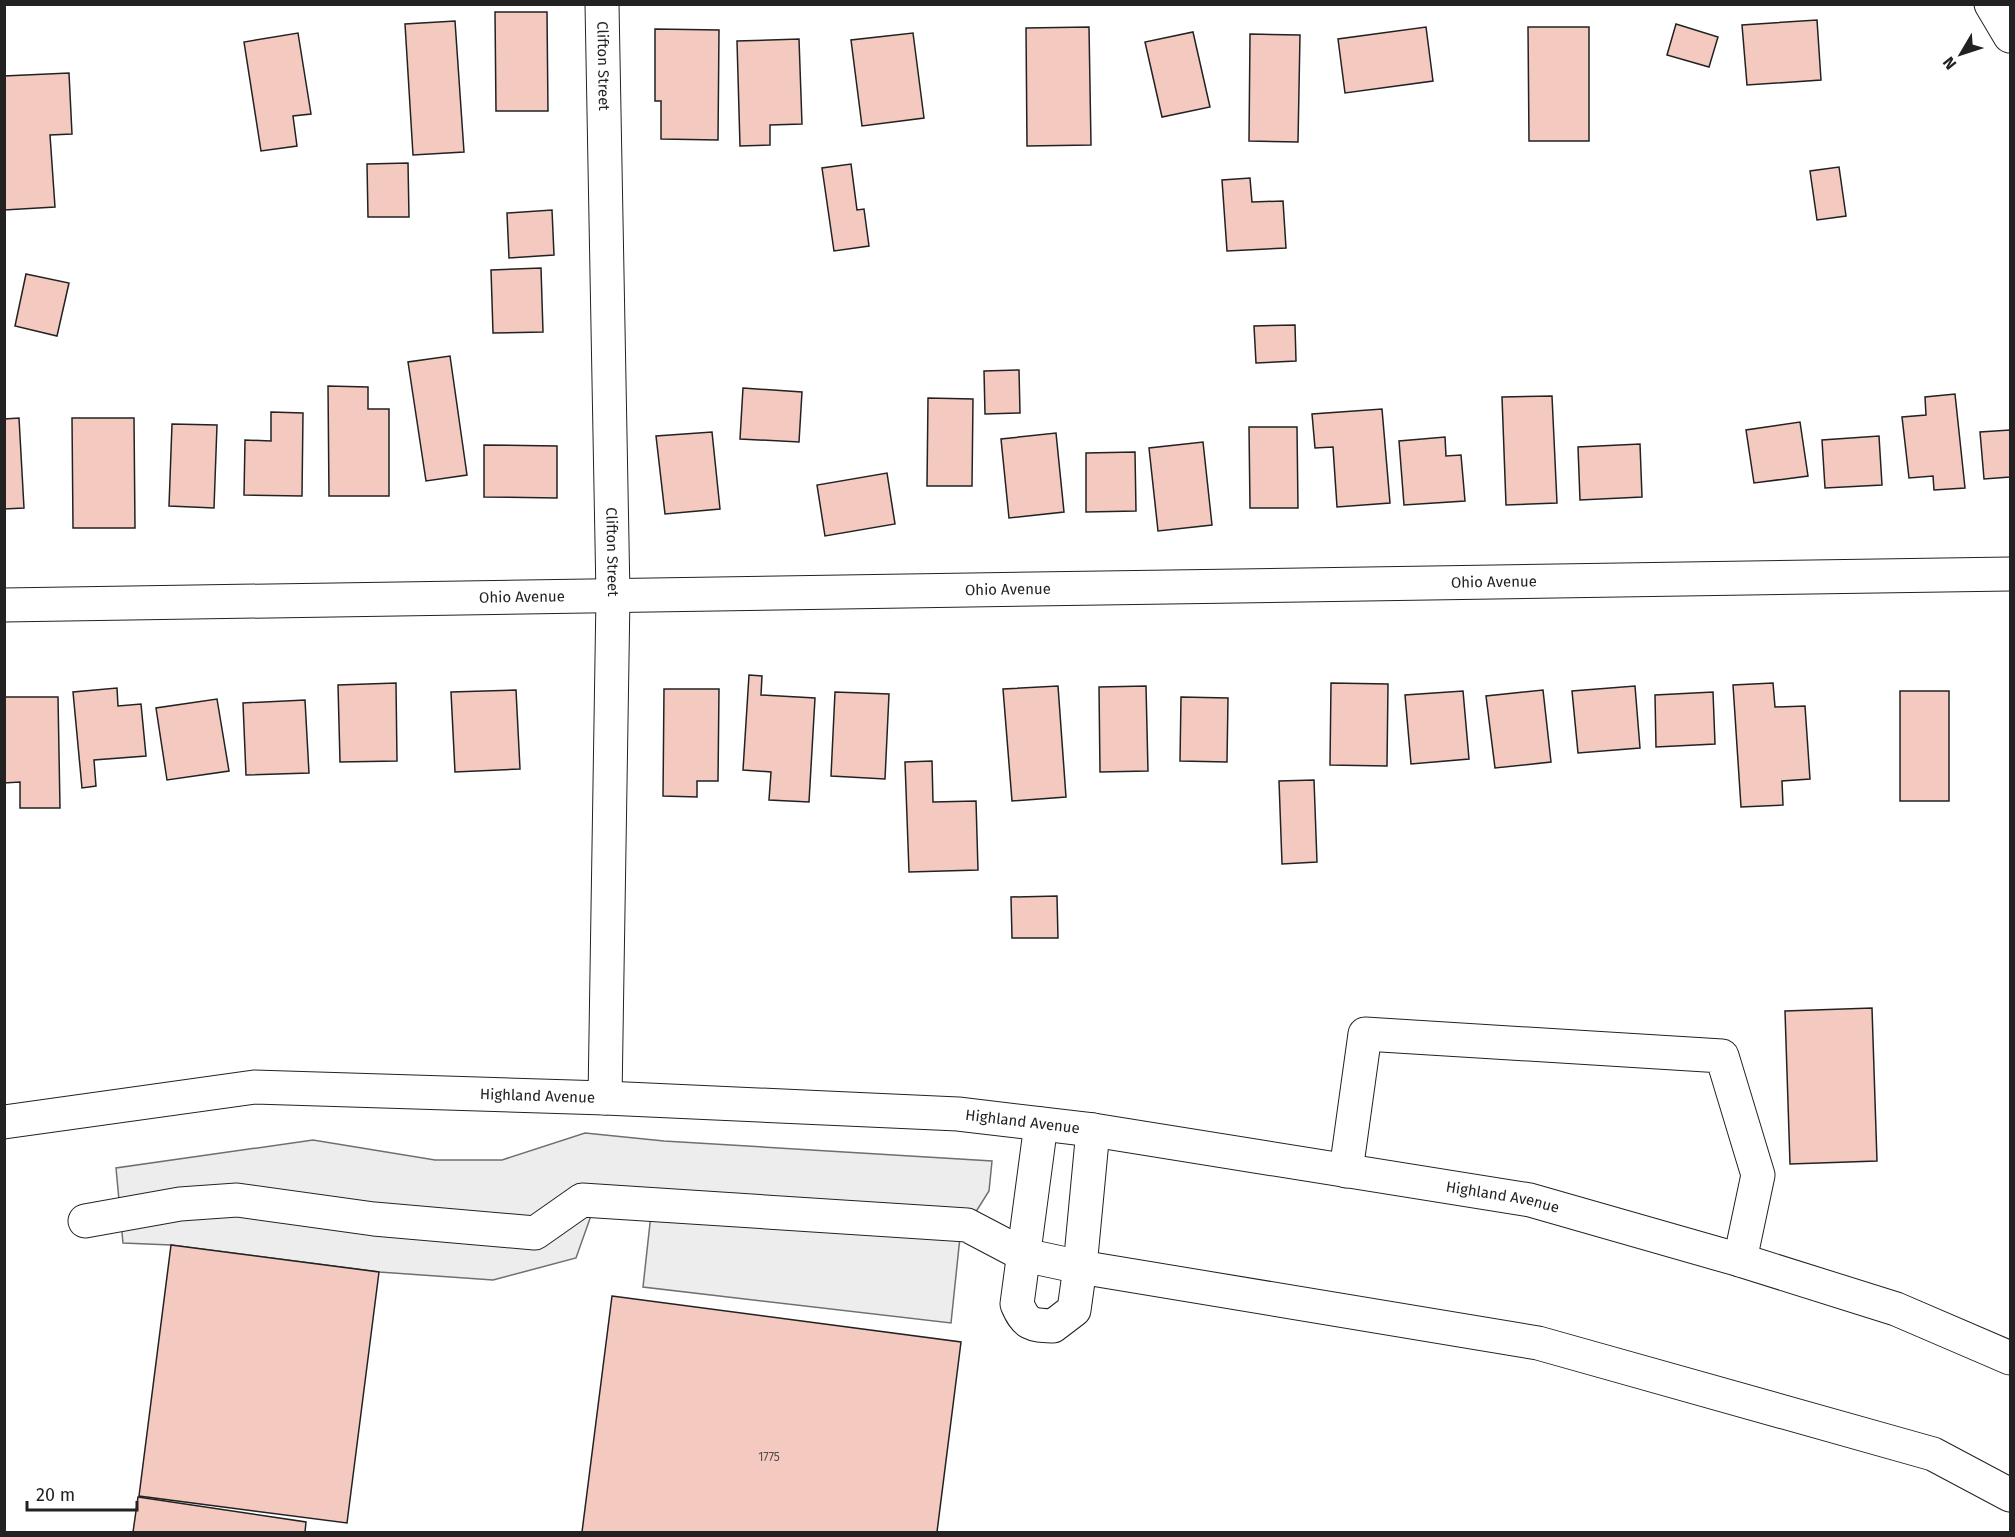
<svg xmlns="http://www.w3.org/2000/svg" width="2015" height="1537" font-family="'Fira Sans',sans-serif">
	<style>
		.parking { fill: #ededed; stroke: #6f6f6f; stroke-width: 1.5 }
		.building { fill: #f3c9c0; stroke: #222; stroke-width: 1.5 }
		.lines { fill: none; stroke-linecap: round; stroke-linejoin: round }
		.minor-casing { stroke: #222; stroke-width: 35 }
		.major-casing { stroke: #222; stroke-width: 35 }
		.minor { stroke: #fff; stroke-width: 33 }
		.major { stroke: #fff; stroke-width: 33 }
		.labels { text-anchor: middle; stroke-width: 4.5; stroke-linejoin: round; paint-order: stroke }
		.number-label { font-size: 12px; fill: #564c4a }
		.street-label { font-size: 15px; fill: #222; stroke: #fff }
	</style>
	<rect width="100%" height="100%" fill="#fff"/>
	<path class="parking" d="M585,1133L664,1141L992,1161L989,1191L960,1237L951,1323L643,1287L651,1214L593,1210L576,1258L493,1280L379,1272L171,1245L123,1243L116,1168L313,1140L435,1160H502Z"/>
	<g class="building">
		<path d="M495,12H547L548,111H496Z"/>
		<path d="M1817,20L1821,80L1747,85L1742,25Z"/>
		<path d="M455,21L464,152L413,155L405,24Z"/>
		<path d="M1676,24L1718,37L1709,67L1667,55Z"/>
		<path d="M1089,27L1091,145L1027,146L1026,28Z"/>
		<path d="M1426,27L1433,81L1345,93L1338,39Z"/>
		<path d="M1528,27H1589V141H1529Z"/>
		<path d="M655,29L719,30L718,140L661,139V101H655Z"/>
		<path d="M1193,32L1210,107L1162,117L1145,42Z"/>
		<path d="M298,33L311,114L293,116L297,146L261,151L244,42Z"/>
		<path d="M913,33L924,118L862,126L851,40Z"/>
		<path d="M1250,34L1300,35L1298,142L1249,141Z"/>
		<path d="M799,39L802,124L770,125V145L740,146L737,41Z"/>
		<path d="M69,73L72,134L50,135L55,207L4,210V76Z"/>
		<path d="M408,163L409,217H368L367,164Z"/>
		<path d="M851,164L857,210L864,209L869,246L834,251L822,168Z"/>
		<path d="M1839,167L1846,216L1817,220L1810,171Z"/>
		<path d="M1250,178L1252,202L1283,201L1286,248L1227,251L1222,180Z"/>
		<path d="M552,210L554,255L509,258L507,213Z"/>
		<path d="M541,268L543,332L493,333L491,270Z"/>
		<path d="M26,274L69,283L57,336L15,326Z"/>
		<path d="M1295,325L1296,361L1256,363L1254,326Z"/>
		<path d="M450,356L467,475L426,481L408,362Z"/>
		<path d="M1019,370L1020,413L985,414L984,371Z"/>
		<path d="M328,386L368,387V409H389V496H329Z"/>
		<path d="M743,388L802,392L799,442L740,439Z"/>
		<path d="M1955,394L1965,488L1934,490L1933,476L1909,478L1902,417L1926,415L1925,397Z"/>
		<path d="M1552,396L1557,503L1506,505L1502,397Z"/>
		<path d="M928,398L973,399L972,486H927Z"/>
		<path d="M1382,409L1390,503L1337,507L1333,447L1315,448L1312,414Z"/>
		<path d="M271,412L303,413L302,496L244,495L245,440L271,441Z"/>
		<path d="M19,418L24,508L4,509V419Z"/>
		<path d="M72,418H134L135,528H73Z"/>
		<path d="M1800,422L1808,476L1754,483L1746,430Z"/>
		<path d="M172,424L217,425L214,508L169,506Z"/>
		<path d="M1249,427H1297L1298,508H1250Z"/>
		<path d="M2010,430V477L1984,479L1980,432Z"/>
		<path d="M712,432L720,509L665,514L656,436Z"/>
		<path d="M1056,433L1064,512L1009,518L1001,439Z"/>
		<path d="M1879,436L1882,485L1825,488L1822,440Z"/>
		<path d="M1445,437L1446,456L1461,455L1465,501L1404,505L1399,441Z"/>
		<path d="M1203,442L1212,525L1158,531L1149,448Z"/>
		<path d="M1640,444L1642,497L1580,500L1578,447Z"/>
		<path d="M484,445L557,446V498L484,497Z"/>
		<path d="M1135,452L1136,511L1086,512V453Z"/>
		<path d="M887,473L895,524L825,536L817,485Z"/>
		<path d="M749,675L762,676L761,695L815,698L809,802L769,800L771,772L743,770Z"/>
		<path d="M396,683L397,761L340,762L338,685Z"/>
		<path d="M1331,683L1388,684L1387,766L1330,765Z"/>
		<path d="M1773,683L1775,707L1805,706L1810,779L1782,781L1783,805L1741,807L1733,685Z"/>
		<path d="M1058,686L1066,797L1012,801L1003,689Z"/>
		<path d="M1146,686L1148,771L1100,772L1099,687Z"/>
		<path d="M1635,686L1640,748L1578,753L1572,691Z"/>
		<path d="M117,688L118,706L141,704L146,756L94,760L96,786L82,788L73,692Z"/>
		<path d="M664,689H719L718,781H697V797L663,796Z"/>
		<path d="M516,690L520,769L455,772L451,692Z"/>
		<path d="M1543,690L1551,762L1495,768L1486,696Z"/>
		<path d="M1463,691L1469,759L1411,764L1405,695Z"/>
		<rect x="1900" y="691" width="49" height="110"/>
		<path d="M835,692L889,694L885,779L831,776Z"/>
		<path d="M1713,692L1715,744L1656,747L1655,695Z"/>
		<path d="M4,697H58L60,808H20V782L4,783Z"/>
		<path d="M1181,697L1228,698L1227,762L1180,761Z"/>
		<path d="M217,699L229,771L167,780L156,708Z"/>
		<path d="M305,700L309,773L246,775L243,703Z"/>
		<path d="M932,761L933,802L976,801L978,870L909,872L905,762Z"/>
		<path d="M1314,780L1317,862L1282,864L1279,781Z"/>
		<path d="M1057,896L1058,938H1012L1011,897Z"/>
		<path d="M1872,1008L1877,1161L1790,1164L1785,1011Z"/>
		<path d="M171,1245L379,1272L347,1523L139,1496Z"/>
		<path d="M612,1296L961,1342L937,1532H582Z"/>
		<path d="M138,1497L306,1522L305,1532H133Z"/>
	</g>
	<g class="lines">
		<defs>
			<g id="minor">
				<path id="s1" d="M602,4L613,596L605,1098"/>
				<path d="M1991,4L2010,36"/>
				<path id="s2" d="M4,605L2010,574"/>
				<path d="M1041,1124L1017,1304C1026,1325 1031,1325 1053,1326L1074,1310L1080,1267L1093,1130"/>
				<path d="M1346,1171L1365,1034L1722,1056L1758,1175L1740,1260"/>
				<path d="M85,1221L180,1204L237,1200L374,1219L535,1233L582,1200L967,1225L1024,1255L1080,1267L1538,1343L1933,1454L2010,1495"/>
			</g>
			<g id="major">
				<path id="s3" d="M4,1122L254,1087L605,1098L958,1114L1093,1130L1530,1200L1740,1260L1896,1309L2010,1358"/>
			</g>
		</defs>
		<use href="#minor" class="minor-casing"/>
		<use href="#major" class="major-casing"/>
		<use href="#minor" class="minor"/>
		<use href="#major" class="major"/>
	</g>
	<g class="labels">
		<g class="number-label">
			<text x="769" y="1461">1775</text>
		</g>
		<g class="street-label">
			<text dy="5" stroke="none"><textPath href="#s1" startOffset="62">Clifton Street</textPath></text>
			<text dy="5" stroke="none"><textPath href="#s1" startOffset="548">Clifton Street</textPath></text>
			<text dy="5" stroke="none"><textPath href="#s2" startOffset="1490">Ohio Avenue</textPath></text>
			<text dy="5" stroke="none"><textPath href="#s2" startOffset="1004">Ohio Avenue</textPath></text>
			<text dy="5" stroke="none"><textPath href="#s2" startOffset="518">Ohio Avenue</textPath></text>
			<text dy="5" stroke="none"><textPath href="#s3" startOffset="536">Highland Avenue</textPath></text>
			<text dy="5" stroke="none"><textPath href="#s3" startOffset="1022">Highland Avenue</textPath></text>
			<text dy="5" stroke="none"><textPath href="#s3" startOffset="1508">Highland Avenue</textPath></text>
		</g>
	</g>
	<rect width="2015" height="1537" fill="none" stroke="#222222" stroke-width="12"/>
	<g transform="translate(1961 54) rotate(231)" stroke="#ffffff" stroke-width="4.5" paint-order="stroke">
	<path d="M0-4.5L10 22L0 15L-10 22Z" fill="#222222"/>
	<text y="-9" font-size="16" font-weight="bold" text-anchor="middle" fill="#222222">N</text>
	</g>
	<path d="M27 1501v9h110v-9" fill="none" stroke="#222222" stroke-width="3"/>
	<text x="36" y="1501" font-size="18" fill="#222222" stroke="#ffffff" stroke-width="4.5" paint-order="stroke">20 m</text>
</svg>
